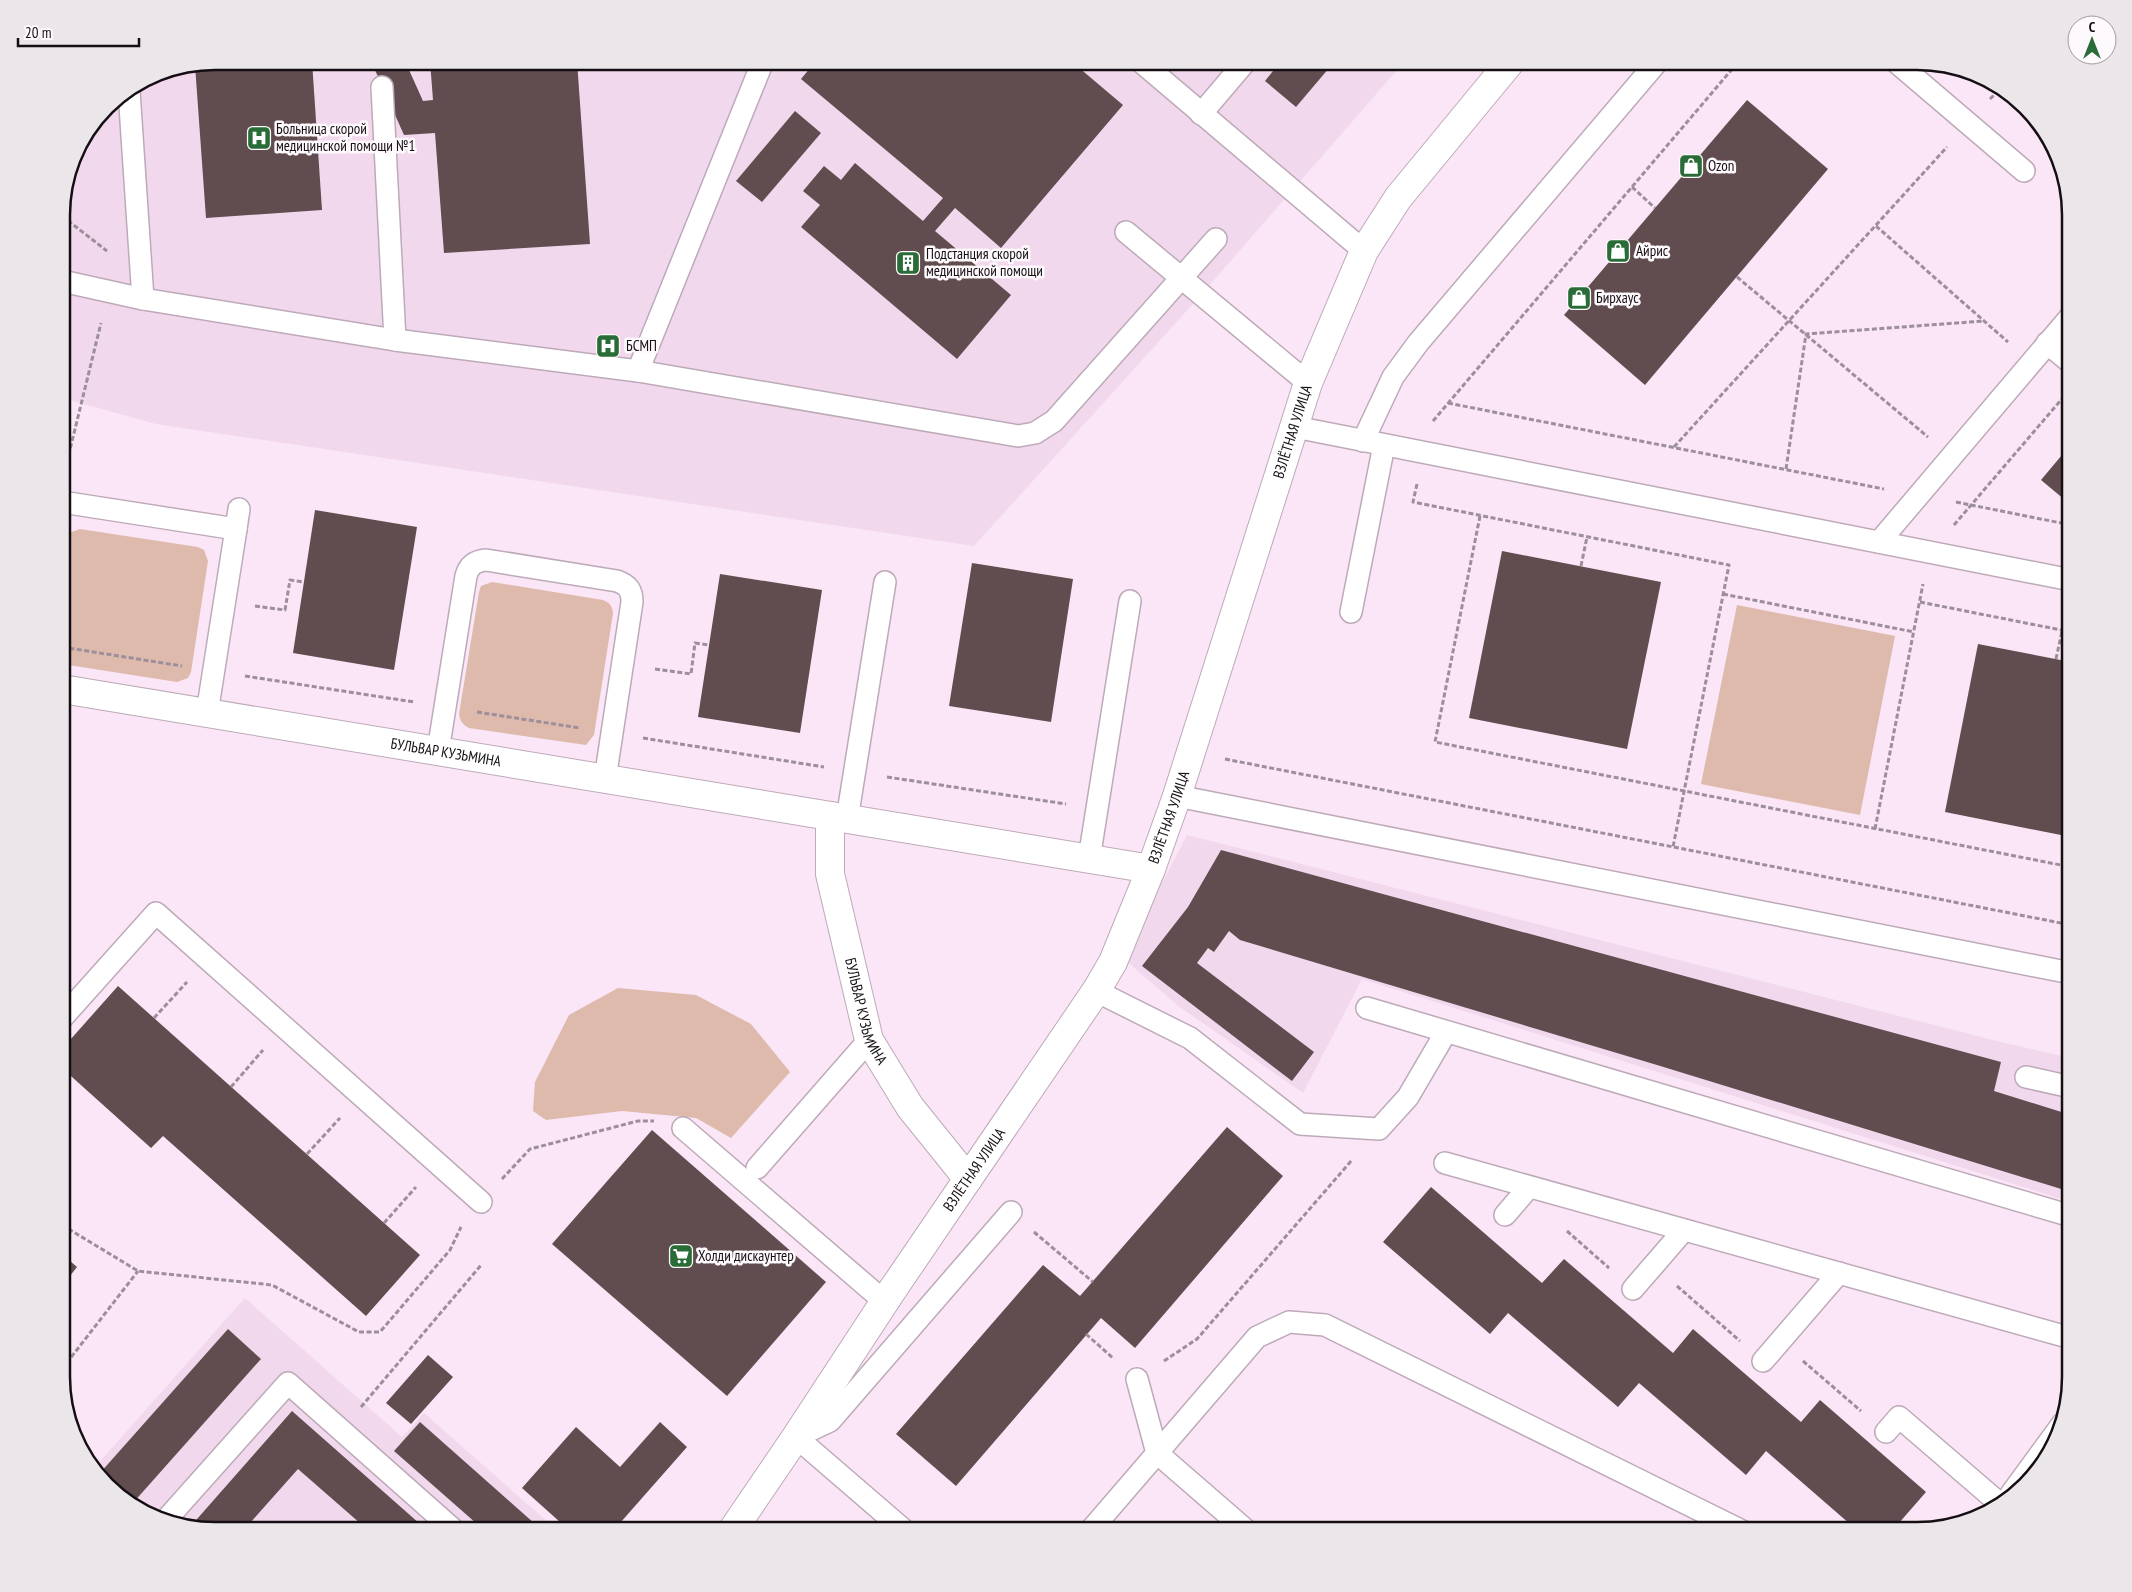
<svg xmlns="http://www.w3.org/2000/svg" width="2132" height="1592" font-family="'PT Sans Narrow',sans-serif">
	<style>
		.built { fill: #f2d8ec }
		.green { fill: #debaac }
		.building { fill: #614c4f }
		.lines { fill: none; stroke-linecap: round; stroke-linejoin: round }
		.lane-casing { stroke: #bdaab9; stroke-width: 24 }
		.street-casing { stroke: #bdaab9; stroke-width: 30 }
		.path { stroke: #9c8e9a; stroke-width: 3; stroke-dasharray: 5 2.5; stroke-linecap: butt }
		.lane { stroke: #fff; stroke-width: 21 }
		.street { stroke: #fff; stroke-width: 28 }
		.labels { text-anchor: middle; stroke-width: 5; stroke-linejoin: round; paint-order: stroke }
		.poi-label { font-size: 15px; fill: #150f14; stroke: #fdf9fc; text-anchor: start }
		.street-label { font-size: 15px; fill: #150f14; stroke: #fdf9fc }
		.rim { fill: none; stroke: #150f14; stroke-width: 2.5 }
	</style>
	<rect width="100%" height="100%" fill="#fae6f6"/>
	<g class="built">
		<path d="M215,61H1405L1201,295L974,546L156,424L62,398V205L73,156L107,106L157,73Z"/>
		<path d="M1187,835L2005,1043L2071,1058V1202L1362,979L1303,1093L1177,1005L1123,958Z"/>
		<path d="M245,1298L402,1437L424,1413L558,1531H215L165,1522L121,1499L95,1467Z"/>
	</g>
	<g class="green">
		<path d="M80,529L198,547L204,550L208,561L191,672L188,678L177,682L62,664V572L69,533Z"/>
		<path d="M492,582L603,600C610,603 612,606 613,613L594,735L586,745L469,728C463,725 460,721 459,714L479,592L481,586Z"/>
		<path d="M1737,605L1895,636L1860,815L1701,784Z"/>
		<path d="M618,988L696,995L751,1024L790,1072L731,1138L696,1118L622,1111L546,1120L533,1111L535,1082L569,1015Z"/>
	</g>
	<g class="building">
		<path d="M215,61H312L322,210L206,218L195,65Z"/>
		<path d="M371,61H405L423,101L433,100L430,61H577L590,244L444,253L435,133L404,135Z"/>
		<path d="M816,61H1071L1123,105L1001,248L955,208L935,231L1011,295L957,359L801,227L820,205L803,191L824,166L841,180L855,163L923,221L943,198L801,79Z"/>
		<path d="M1281,61H1335L1296,107L1265,81Z"/>
		<path d="M1747,100L1828,169L1645,385L1564,315Z"/>
		<path d="M795,111L821,133L762,202L736,181Z"/>
		<path d="M2067,449L2071,452V505L2041,480Z"/>
		<path d="M315,510L417,527L394,670L293,653Z"/>
		<path d="M1502,551L1661,582L1627,749L1469,718Z"/>
		<path d="M972,563L1073,579L1051,722L949,706Z"/>
		<path d="M720,574L822,590L800,733L698,717Z"/>
		<path d="M1978,644L2071,662V837L1945,812Z"/>
		<path d="M1221,850L2001,1062L1994,1091L2071,1115V1192L1657,1065L1240,940L1229,931L1214,952L1208,948L1197,963L1314,1052L1292,1081L1142,966L1188,907Z"/>
		<path d="M118,986L420,1255L366,1316L163,1136L151,1148L62,1068V1049Z"/>
		<path d="M1227,1127L1283,1176L1135,1348L1101,1318L956,1486L896,1434L1043,1265L1080,1296Z"/>
		<path d="M652,1130L826,1282L727,1396L552,1244Z"/>
		<path d="M1431,1187L1542,1283L1564,1259L1673,1353L1693,1329L1801,1422L1820,1400L1926,1492L1892,1531H1858L1766,1451L1746,1475L1639,1383L1618,1407L1508,1313L1490,1334L1383,1242Z"/>
		<path d="M62,1254L77,1267L62,1286Z"/>
		<path d="M228,1329L261,1359L132,1504L121,1499L100,1473Z"/>
		<path d="M428,1355L453,1377L411,1424L386,1403Z"/>
		<path d="M292,1411L428,1531H369L298,1469L243,1531H215L190,1527Z"/>
		<path d="M420,1422L543,1531H485L394,1451Z"/>
		<path d="M660,1422L687,1447L613,1531H570L522,1488L576,1427L620,1467Z"/>
	</g>
	<g class="lines">
		<defs>
			<g id="lane">
				<path d="M1140,61L1364,251"/>
				<path d="M1895,61L2024,171"/>
				<path d="M382,87L395,340"/>
				<path d="M129,91L143,299"/>
				<path d="M1201,114L1246,61"/>
				<path d="M1126,232L1308,383"/>
				<path d="M62,281L143,299L395,340L638,371L1018,436L1035,433L1054,421L1216,239"/>
				<path d="M2047,343L2071,363"/>
				<path d="M638,371L763,61"/>
				<path d="M1295,427L2071,580"/>
				<path d="M1363,441L1393,377L1418,343L1658,61"/>
				<path d="M62,502L236,529L207,713"/>
				<path d="M236,529L239,509"/>
				<path d="M1879,542L2071,316"/>
				<path d="M1351,612L1384,445"/>
				<path d="M438,751L466,576C469,565 475,561 486,560L617,581C628,585 632,590 632,602L605,779"/>
				<path d="M1177,796L2071,973"/>
				<path d="M847,819L885,582"/>
				<path d="M1089,859L1130,601"/>
				<path d="M1096,991L1190,1038L1300,1124L1379,1129L1408,1097L1446,1032"/>
				<path d="M1367,1008L2071,1216"/>
				<path d="M62,1018L156,913L481,1202"/>
				<path d="M2026,1077L2071,1087"/>
				<path d="M683,1128L885,1302"/>
				<path d="M1445,1163L2071,1338"/>
				<path d="M757,1168L869,1040"/>
				<path d="M1505,1215L1529,1187"/>
				<path d="M1633,1289L1684,1230"/>
				<path d="M1763,1361L1839,1273"/>
				<path d="M1137,1379L1157,1453L1247,1531"/>
				<path d="M1886,1432L1899,1417L1999,1503"/>
				<path d="M2011,1494L2063,1423"/>
				<path d="M164,1522L288,1383L455,1531"/>
				<path d="M905,1531L796,1437L830,1421L1011,1212"/>
				<path d="M1090,1531L1257,1337L1289,1322L1325,1325L1742,1531"/>
			</g>
			<g id="street">
				<path id="s1" d="M62,689L1151,869"/>
				<path id="s2" d="M830,816V874L869,1040L910,1107L968,1179"/>
				<path id="s3" d="M732,1531L796,1437L893,1289L1096,991L1113,962L1151,869L1177,796L1308,383L1364,251L1398,198L1511,61"/>
			</g>
		</defs>
		<use href="#lane" class="lane-casing"/>
		<use href="#street" class="street-casing"/>
		<g class="path">
			<path d="M1990,99L2001,88"/>
			<path d="M1632,187L1655,208"/>
			<path d="M62,216L107,251"/>
			<path d="M1876,226L2008,342"/>
			<path d="M1737,277L1928,437"/>
			<path d="M1448,403L1884,489"/>
			<path d="M1433,421L1739,61"/>
			<path d="M1674,447L1947,147"/>
			<path d="M1786,469L1806,334L1984,321"/>
			<path d="M65,470L101,323"/>
			<path d="M1417,484L1413,502L1729,565L1673,847"/>
			<path d="M1956,502L2071,525"/>
			<path d="M1480,516L1435,742L2071,867"/>
			<path d="M1954,525L2067,393"/>
			<path d="M1581,566L1587,537"/>
			<path d="M1723,594L1914,632"/>
			<path d="M1920,602L2071,632"/>
			<path d="M255,606L285,610L290,580L304,582"/>
			<path d="M62,647L182,666"/>
			<path d="M2056,659L2062,631"/>
			<path d="M655,669L691,674L695,643L709,645"/>
			<path d="M245,676L414,702"/>
			<path d="M477,712L580,728"/>
			<path d="M643,738L824,767"/>
			<path d="M1225,759L2071,925"/>
			<path d="M887,777L1066,804"/>
			<path d="M1875,829L1923,584"/>
			<path d="M154,1018L187,982"/>
			<path d="M231,1087L263,1050"/>
			<path d="M307,1154L340,1118"/>
			<path d="M502,1179L530,1149L638,1121H654"/>
			<path d="M384,1223L416,1187"/>
			<path d="M62,1225L138,1271L272,1285L359,1332H380L450,1250L461,1227"/>
			<path d="M1567,1231L1609,1268"/>
			<path d="M1034,1232L1093,1282"/>
			<path d="M1677,1286L1740,1341"/>
			<path d="M1086,1334L1114,1359"/>
			<path d="M1164,1361L1197,1339L1352,1160"/>
			<path d="M1803,1361L1861,1411"/>
			<path d="M62,1369L138,1271"/>
			<path d="M361,1407L482,1264"/>
		</g>
		<use href="#lane" class="lane"/>
		<use href="#street" class="street"/>
	</g>
	<defs>
		<symbol id="hospital-square" viewBox="-11 -11 22 22"><rect x="-9" y="-9" width="18" height="18" rx="4" fill="#2a6c37" stroke="#fdf9fc"/><path d="M-5-5h3v3.5h4V-5h3V5h-3V1.5h-4V5h-3Z" fill="#fff"/></symbol>
		<symbol id="shop-square" viewBox="-11 -11 22 22"><rect x="-9" y="-9" width="18" height="18" rx="4" fill="#2a6c37" stroke="#fdf9fc"/><path d="M-5-2.5h2.3a2.7 3.5 0 0 1 5.4 0H5L5.5 6h-11ZM-1.5-2.5h3a1.5 2.3 0 0 0-3 0Z" fill="#fff"/></symbol>
		<symbol id="building-square" viewBox="-11 -11 22 22"><rect x="-9" y="-9" width="18" height="18" rx="4" fill="#2a6c37" stroke="#fdf9fc"/><path d="M-4-6H4V6H1V3H-1V6H-4ZM-2.5-4.3h1.7v1.8h-1.7ZM.8-4.3h1.7v1.8H.8ZM-2.5-1h1.7V.8h-1.7ZM.8-1h1.7V.8H.8Z" fill="#fff"/></symbol>
		<symbol id="supermarket-square" viewBox="-11 -11 22 22"><rect x="-9" y="-9" width="18" height="18" rx="4" fill="#2a6c37" stroke="#fdf9fc"/><path d="M-6-5.5h2.5l.6 2H6L4.5 2H-2.5L-4.4-4H-6ZM-1.5 3.2a1.3 1.3 0 1 0 .1 0ZM3 3.2a1.3 1.3 0 1 0 .1 0Z" fill="#fff"/></symbol>
	</defs>
	<g fill-rule="evenodd">
		<use href="#hospital-square" x="245" y="124" width="28" height="28"/>
		<use href="#shop-square" x="1677" y="152" width="28" height="28"/>
		<use href="#shop-square" x="1604" y="237" width="28" height="28"/>
		<use href="#building-square" x="894" y="249" width="28" height="28"/>
		<use href="#shop-square" x="1565" y="284" width="28" height="28"/>
		<use href="#hospital-square" x="594" y="332" width="28" height="28"/>
		<use href="#supermarket-square" x="667" y="1242" width="28" height="28"/>
	</g>
	<g class="labels">
		<g class="poi-label">
			<text x="276" y="134">Больница скорой<tspan x="276" dy="17">медицинской помощи №1</tspan></text>
			<text x="1708" y="171">Ozon</text>
			<text x="1636" y="256">Айрис</text>
			<text x="926" y="259">Подстанция скорой<tspan x="926" dy="17">медицинской помощи</tspan></text>
			<text x="1596" y="303">Бирхаус</text>
			<text x="626" y="351">БСМП</text>
			<text x="698" y="1261">Холди дискаунтер</text>
		</g>
		<g class="street-label">
			<text dy="5" stroke="none"><textPath href="#s3" startOffset="1245">ВЗЛЁТНАЯ УЛИЦА</textPath></text>
			<text dy="5" stroke="none"><textPath href="#s1" startOffset="389">БУЛЬВАР КУЗЬМИНА</textPath></text>
			<text dy="5" stroke="none"><textPath href="#s3" startOffset="840">ВЗЛЁТНАЯ УЛИЦА</textPath></text>
			<text dy="5" stroke="none"><textPath href="#s2" startOffset="200">БУЛЬВАР КУЗЬМИНА</textPath></text>
			<text dy="5" stroke="none"><textPath href="#s3" startOffset="435">ВЗЛЁТНАЯ УЛИЦА</textPath></text>
		</g>
	</g>
	<path d="M0 0H2132V1592H0ZM215 70H1917A145 145 0 0 1 2062 215V1377A145 145 0 0 1 1917 1522H215A145 145 0 0 1 70 1377V215A145 145 0 0 1 215 70Z" fill="#eae6e9" fill-rule="evenodd"/>
	<path class="rim" d="M215 70H1917A145 145 0 0 1 2062 215V1377A145 145 0 0 1 1917 1522H215A145 145 0 0 1 70 1377V215A145 145 0 0 1 215 70Z"/>
	<g transform="translate(2092 40)"><circle r="24" fill="#fdf9fc" stroke="#a09b9f"/>
	<path d="M0-4L9 19L0 12L-9 19Z" fill="#2a6c37"/>
	<text y="-8" font-size="14" font-weight="bold" text-anchor="middle" fill="#150f14">С</text>
	</g>
	<path d="M18 38v8h121v-8" fill="none" stroke="#150f14" stroke-width="2.5"/>
	<text x="25" y="38" font-size="15" fill="#150f14" stroke="#fdf9fc" stroke-width="4" paint-order="stroke">20 m</text>
</svg>
